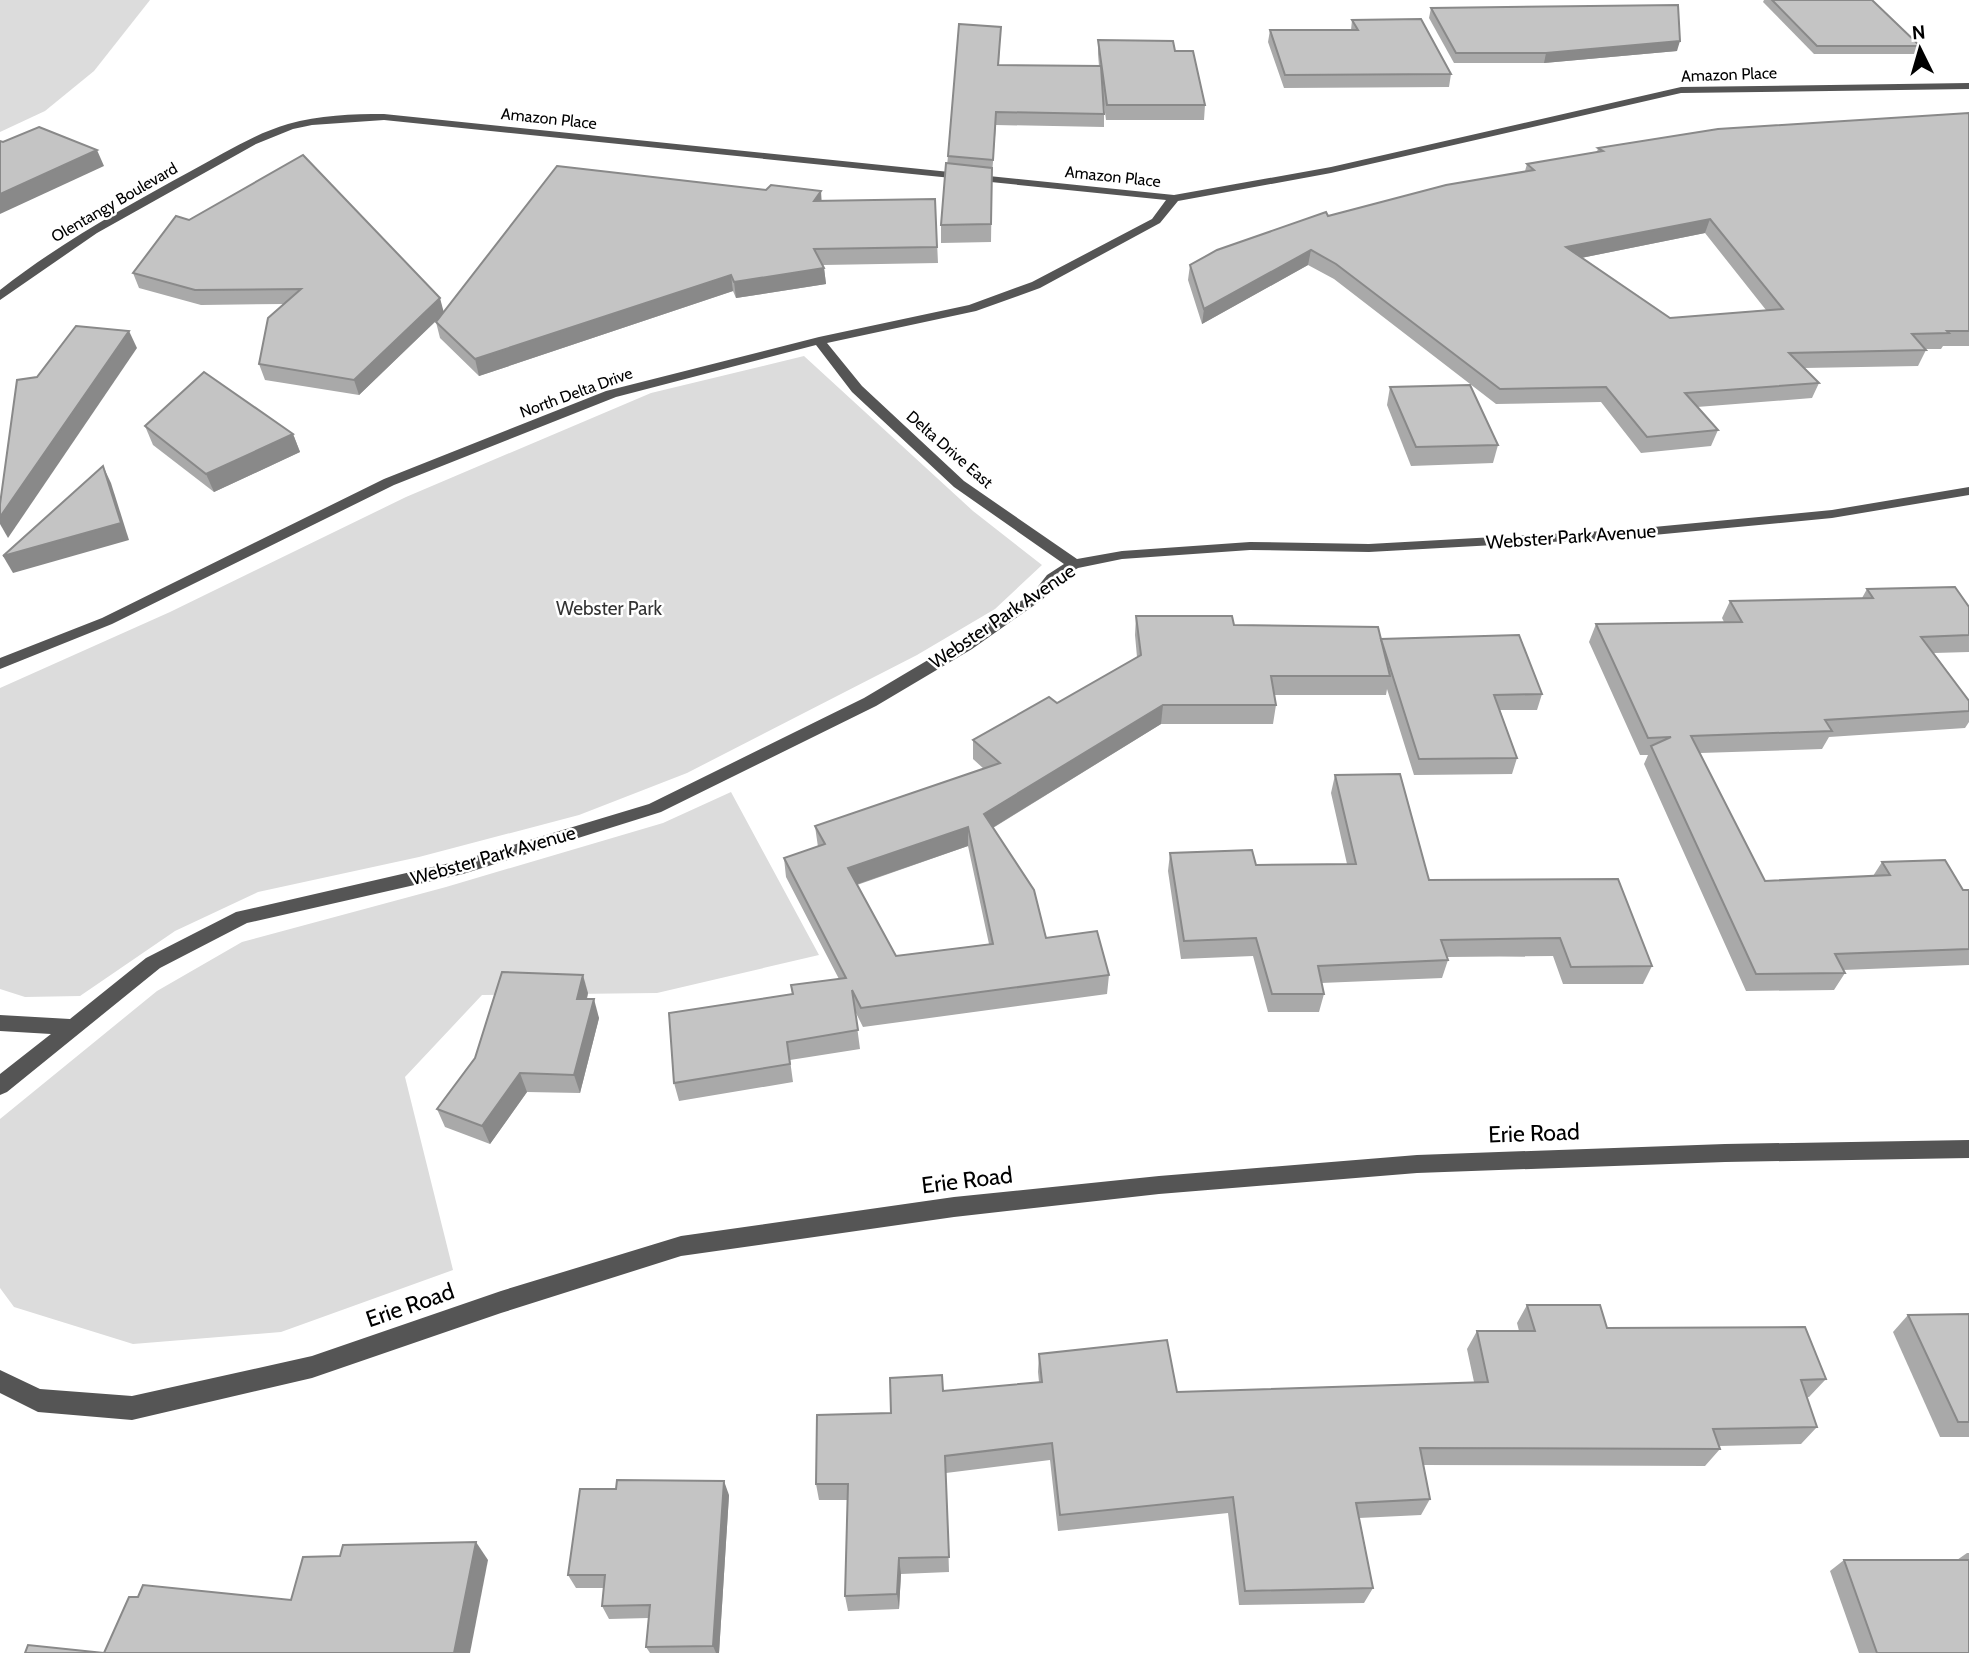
<svg xmlns="http://www.w3.org/2000/svg" width="1969" height="1653" font-family="Cabin,sans-serif">
	<style>
		.green { fill: #dcdcdc }
		.lines { fill: none; stroke-linecap: round; stroke-linejoin: round }
		.minor { fill: #555; fill-rule: evenodd }
		.wall { fill: #a9a9a9; fill-rule: evenodd }
		.shaded-wall { fill: #898989 }
		.building { fill: #c4c4c4; stroke: #898989; stroke-width: 2; fill-rule: evenodd }
		.labels { text-anchor: middle; stroke-width: 5; stroke-linejoin: round; paint-order: stroke }
		.far-street-label { font-size: 16px; fill: #000; stroke: #fff }
		.street-label { font-size: 19px; fill: #000; stroke: #fff }
		.park-label { font-size: 19px; fill: #333; stroke: #fff }
		.near-street-label { font-size: 23px; fill: #000; stroke: #fff }
	</style>
	<rect width="100%" height="100%" fill="#fff"/>
	<g class="green">
		<path d="M0,0H150L94,71L45,111L0,132Z"/>
		<path d="M804,356L973,511L1042,565L995,609L917,655L687,773L579,815L419,857L258,892L175,931L80,996L25,997L0,989V688L170,612L406,497L651,393Z"/>
		<path d="M731,792L819,955L657,993L482,995L405,1077L453,1270L281,1332L133,1344L14,1307L0,1288V1119L157,991L242,942L446,887L663,823Z"/>
	</g>
	<g class="lines">
		<g class="minor">
			<path d="M1969,83V89L1681,93L1331,173L1178,201L1160,223L1040,288L976,311L827,343L862,386L964,481L1077,559L1122,551L1250,542L1369,544L1622,530L1832,510L1969,487V495L1832,518L1622,538L1369,552L1250,550L1122,559L1078,568L1057,581L1043,599L972,649L876,706L661,812L463,874L247,923L160,968L7,1092L0,1095V1074L51,1034L0,1031V1015L70,1019L146,958L236,912L463,860L649,804L864,698L960,641L1033,593L1047,575L1064,564L954,487L852,392L816,345L616,397L394,485L112,624L0,669V658L102,618L384,479L606,391L819,337L969,305L1032,282L1152,219L1166,200L384,120L312,125L293,129L256,144L97,233L0,300V290C60,243 125,207 191,171C222,154 254,134 288,124C319,115 352,114 384,114L1174,195L1331,167L1681,87Z"/>
			<path d="M1969,1140V1158L1725,1162L1417,1173L1159,1194L954,1217L681,1256L501,1313L312,1378L132,1420L38,1412L0,1393V1370L40,1389L132,1396L312,1356L501,1291L681,1236L954,1197L1159,1176L1417,1155L1725,1144Z"/>
		</g>
	</g>
	<g class="wall">
		<path d="M1764,0H1872L1920,46L1917,54H1814L1763,2Z"/>
		<path d="M1431,8L1677,51L1544,63H1454L1429,18Z"/>
		<path d="M1352,20L1451,74L1449,87L1284,88L1268,42L1270,30H1351Z"/>
		<path d="M1000,39L999,65L1099,66L1098,54V40L1175,51L1205,105L1204,120H1106L1103,97L1104,114V127L996,125L992,174L991,242L941,243V225L948,156Z"/>
		<path d="M1969,113V346H1943L1941,349H1924L1926,350L1918,366L1804,368L1819,383L1812,398L1697,407L1718,430L1711,446L1641,453L1601,402L1496,404L1334,279L1308,265L1202,324L1188,280L1190,265L1328,216L1525,171L1527,164L1597,152L1598,148ZM1705,233L1766,310L1670,318L1581,258Z"/>
		<path d="M766,190L821,191V201L935,199L938,263L823,265L824,268L826,284L736,298L733,291L479,376L440,338L436,322V321L359,395L265,380L259,364L284,304L201,305L139,288L133,273L176,216L444,311Z"/>
		<path d="M1390,387L1498,445L1493,463L1411,466L1387,405Z"/>
		<path d="M145,426L293,434L300,452L214,492L153,445Z"/>
		<path d="M1867,589L1969,607V652L1934,653L1969,701V722L1965,728L1829,737L1822,749L1700,753L1765,881L1873,876L1882,862L1963,890H1969V965L1843,970L1845,973L1834,990L1746,991L1644,764L1648,755H1640L1589,642L1596,624L1724,622L1722,618L1730,601L1862,598Z"/>
		<path d="M1136,616L1381,639L1542,694L1537,710H1500L1517,758L1512,774L1414,775L1387,689L1386,695H1274L1276,705L1273,724H1161L993,828L1046,938L1109,975L1107,994L863,1027L855,1011L860,1049L790,1060L793,1082L679,1101L674,1083L792,994L791,985L839,979L786,877L784,858L818,847L815,826L984,769L973,759V740L1057,703L1137,657L1135,635ZM968,846L989,944L896,956L857,885Z"/>
		<path d="M1335,775L1429,880L1652,966L1643,984H1563L1553,956L1447,957L1448,960L1442,978L1321,983L1324,994L1319,1012H1268L1253,956L1181,959L1168,871L1170,853L1256,865L1347,864L1331,793Z"/>
		<path d="M588,993L587,999L599,1018L580,1093L527,1092L490,1144L445,1127L437,1109Z"/>
		<path d="M1527,1305L1607,1328L1826,1379L1809,1397H1807L1817,1427L1801,1444L1719,1446L1720,1449L1705,1466L1423,1465L1430,1499L1421,1515L1359,1518L1373,1588L1364,1603L1239,1605L1228,1513L1058,1531L1050,1460L946,1473L949,1572L901,1574L899,1609L848,1611L845,1596L848,1500H819L816,1484L891,1413L943,1391L1039,1382L1038,1372L1039,1354L1177,1392L1474,1382L1467,1349L1477,1331H1519L1517,1323Z"/>
		<path d="M1969,1314V1437H1940L1893,1332L1908,1315Z"/>
		<path d="M729,1495L719,1653H650L646,1647L649,1618L609,1619L602,1606L604,1588H576L568,1575Z"/>
		<path d="M1967,1553H1969V1653H1859L1830,1571L1844,1560H1957Z"/>
	</g>
	<g class="shaded-wall">
		<path d="M1680,41L1677,51L1544,63L1546,53Z"/>
		<path d="M97,150L104,166L0,214V194Z"/>
		<path d="M821,191L822,207L814,201Z"/>
		<path d="M1710,219L1705,233L1561,262L1566,247Z"/>
		<path d="M1311,250L1308,265L1202,324L1204,309Z"/>
		<path d="M824,268L826,284L736,298L734,282Z"/>
		<path d="M731,275L733,291L479,376L475,359Z"/>
		<path d="M440,298L444,313L359,395L354,380Z"/>
		<path d="M129,331L137,348L8,538L0,524V517Z"/>
		<path d="M293,434L300,452L214,492L206,474Z"/>
		<path d="M103,466L111,483L129,540L13,573L3,556Z"/>
		<path d="M1163,705L1161,724L984,833V814Z"/>
		<path d="M968,827V846L849,887L848,868Z"/>
		<path d="M583,975L588,993L582,1017L577,999Z"/>
		<path d="M594,999L599,1018L580,1093L574,1075Z"/>
		<path d="M520,1073L527,1092L490,1144L482,1126Z"/>
		<path d="M724,1481L729,1495L719,1653H716L713,1646Z"/>
		<path d="M476,1542L488,1560L470,1653H454Z"/>
		<path d="M899,1558L901,1574L899,1609L897,1594Z"/>
	</g>
	<g class="building">
		<path d="M1772,0H1872L1920,46H1817Z"/>
		<path d="M1678,5L1680,41L1546,53H1456L1431,8Z"/>
		<path d="M1421,19L1451,74L1285,75L1270,30H1358L1352,20Z"/>
		<path d="M959,24L1001,27L998,65L1101,66L1104,114L996,112L993,160L948,156Z"/>
		<path d="M1098,40L1173,41L1175,51H1193L1205,105H1107Z"/>
		<path d="M1969,113V331H1947L1949,333L1912,334L1926,350L1789,353L1819,383L1685,393L1718,430L1647,437L1606,387L1500,389L1336,264L1311,250L1204,309L1190,265L1217,250L1326,212L1328,216L1446,185L1534,170L1527,164L1603,151L1598,148L1718,129ZM1710,219L1783,309L1670,318L1566,247Z"/>
		<path d="M39,127L97,150L0,194V141L3,142Z"/>
		<path d="M303,155L440,298L354,380L259,364L268,318L301,289L195,290L133,273L176,216L189,220Z"/>
		<path d="M946,163L992,168L991,224L941,225Z"/>
		<path d="M557,166L766,190L771,185L821,191L814,201L935,199L937,247L814,249L824,268L734,282L731,275L475,359L436,322Z"/>
		<path d="M76,326L129,331L0,517V504L17,380L37,377Z"/>
		<path d="M204,372L293,434L206,474L145,426Z"/>
		<path d="M1470,385L1498,445L1416,447L1390,387Z"/>
		<path d="M103,466L121,523L3,556Z"/>
		<path d="M1955,587L1969,607V635L1921,637L1969,701V711L1825,720L1832,731L1691,736L1765,881L1890,875L1882,862L1945,860L1963,890H1969V949L1835,954L1845,973L1756,974L1651,746L1671,737L1648,738L1596,624L1742,622L1730,601L1873,598L1867,589Z"/>
		<path d="M1136,616H1232L1234,625L1378,627L1390,676H1271L1276,705H1163L984,814L1034,890L1046,938L1097,931L1109,975L861,1008L852,990L858,1030L787,1042L790,1064L674,1083L669,1013L793,994L791,985L846,978L784,858L825,844L815,826L1000,763L973,740L1049,697L1057,703L1141,655ZM968,827L993,944L896,956L848,868Z"/>
		<path d="M1519,635L1542,694L1494,695L1517,758L1419,759L1381,639Z"/>
		<path d="M1400,774L1429,880L1618,879L1652,966L1571,967L1560,938L1441,940L1448,960L1318,966L1324,994H1272L1256,938L1184,941L1170,853L1252,850L1256,865L1356,864L1335,775Z"/>
		<path d="M502,972L583,975L577,999H594L574,1075L520,1073L482,1126L437,1109L475,1058Z"/>
		<path d="M1527,1305H1600L1607,1328L1805,1327L1826,1379L1801,1380L1817,1427L1713,1429L1720,1449L1420,1448L1430,1499L1356,1503L1373,1588L1245,1591L1233,1497L1060,1515L1052,1443L945,1456L949,1557L899,1558L897,1594L845,1596L848,1484H816L817,1415L891,1413L890,1378L942,1375L943,1391L1042,1382L1039,1354L1167,1340L1177,1392L1488,1382L1477,1331H1535Z"/>
		<path d="M1969,1314V1422H1958L1908,1315Z"/>
		<path d="M617,1480L724,1481L713,1646L646,1647L650,1605L602,1606L605,1575H568L580,1489H616Z"/>
		<path d="M476,1542L454,1653H25L28,1645L104,1653L129,1597H138L143,1585L291,1600L303,1557L340,1556L343,1545Z"/>
		<path d="M1844,1560H1969V1653H1877Z"/>
	</g>
	<g class="labels">
		<g class="far-street-label">
			<text transform="translate(1729 74) rotate(-2)" y="6">Amazon Place</text>
			<text transform="translate(549 118) rotate(6)" y="6">Amazon Place</text>
			<text transform="translate(1113 176) rotate(6)" y="6">Amazon Place</text>
			<text transform="translate(114 202) rotate(-30)" y="6">Olentangy Boulevard</text>
			<text transform="translate(576 392) rotate(-20)" y="6">North Delta Drive</text>
			<text transform="translate(950 449) rotate(41)" y="6">Delta Drive East</text>
		</g>
		<g class="street-label">
			<text transform="translate(1571 536) rotate(-4)" y="7">Webster Park Avenue</text>
			<text transform="translate(1002 616) rotate(-34)" y="7">Webster Park Avenue</text>
			<text transform="translate(493 855) rotate(-16)" y="7">Webster Park Avenue</text>
		</g>
		<g class="park-label">
			<text x="609" y="615">Webster Park</text>
		</g>
		<g class="near-street-label">
			<text transform="translate(1534 1133) rotate(-2)" y="8">Erie Road</text>
			<text transform="translate(967 1180) rotate(-7)" y="8">Erie Road</text>
			<text transform="translate(410 1305) rotate(-19)" y="8">Erie Road</text>
		</g>
	</g>
	<g transform="translate(1920 49) rotate(355)" stroke="#ffffff" stroke-width="5" paint-order="stroke">
	<path d="M0-5L12 26L0 18L-12 26Z" fill="#000000"/>
	<text y="-10" font-size="19" font-weight="bold" text-anchor="middle" fill="#000000">N</text>
	</g>
</svg>
